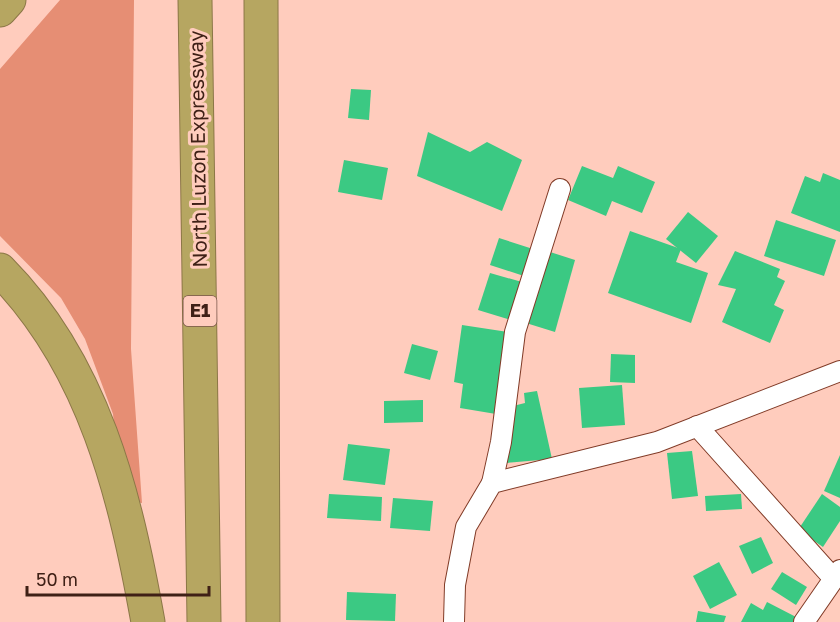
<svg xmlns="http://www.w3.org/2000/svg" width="840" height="622" font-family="'Golos Text',sans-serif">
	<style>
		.green { fill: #e68e74 }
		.building { fill: #3bc983 }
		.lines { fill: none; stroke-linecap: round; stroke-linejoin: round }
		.street-casing { stroke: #813b27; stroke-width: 22 }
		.highway-casing { stroke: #8c7747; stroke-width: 35 }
		.street { stroke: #fff; stroke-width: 20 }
		.highway { stroke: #b6a661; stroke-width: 33 }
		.labels { text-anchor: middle; stroke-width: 6; stroke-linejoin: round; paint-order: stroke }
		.shield { fill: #ffccbd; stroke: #795448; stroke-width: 1.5 }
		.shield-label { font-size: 18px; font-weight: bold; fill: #3f2016 }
		.street-label { font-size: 20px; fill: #3f2016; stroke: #ffccbd }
	</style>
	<rect width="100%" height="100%" fill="#ffccbd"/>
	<path class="green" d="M60,0H134L131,349L142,503L122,499L113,414L85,339L61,298L0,236V69Z"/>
	<g class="building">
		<path d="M351,89L371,90L369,120L348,118Z"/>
		<path d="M428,132L470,152L487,142L522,160L502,211L417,176Z"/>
		<path d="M344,160L388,168L382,200L338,192Z"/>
		<path d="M582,166L613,178L618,166L655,182L642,213L612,201L606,216L568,200Z"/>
		<path d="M823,173L840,180V232L791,213L805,176L820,182Z"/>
		<path d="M688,212L718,236L696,263L666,239Z"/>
		<path d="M776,220L836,240L824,276L764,256Z"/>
		<path d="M630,231L681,249L676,262L708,273L691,323L608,293Z"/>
		<path d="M499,238L533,249L524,276L490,265Z"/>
		<path d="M547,251L575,260L555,332L526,323Z"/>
		<path d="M735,251L780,269L777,277L785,281L774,305L784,310L770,343L722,322L736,289L718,285Z"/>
		<path d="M490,273L522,282L511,320L478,310Z"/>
		<path d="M462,325L508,332L496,414L460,408L463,384L454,382Z"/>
		<path d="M412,344L438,351L430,380L404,373Z"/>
		<path d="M611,354L635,355V383L610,382Z"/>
		<path d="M622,385L625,425L582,428L579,388Z"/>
		<path d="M537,391L552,459L506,463L509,407L525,403L524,393Z"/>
		<path d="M423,400V422L384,423V401Z"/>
		<path d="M348,444L390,449L385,485L343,480Z"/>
		<path d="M692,451L698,496L672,499L667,453Z"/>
		<path d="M840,455V498L824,491Z"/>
		<path d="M329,494L382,497L381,521L327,518Z"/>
		<path d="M741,494L742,509L706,511L705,496Z"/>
		<path d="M822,494L840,507V521L823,547L798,530Z"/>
		<path d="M393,498L433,501L430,531L390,528Z"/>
		<path d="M761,537L773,563L752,574L739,546Z"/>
		<path d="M719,562L737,595L710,609L693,576Z"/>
		<path d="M782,572L807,587L796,605L771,589Z"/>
		<path d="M347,592L396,594L395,621L346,620Z"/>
		<path d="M767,602L798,618L796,622H741L751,603L763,610Z"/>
		<path d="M698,611L726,616L724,622H696Z"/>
	</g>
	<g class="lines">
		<defs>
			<g id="street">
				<path d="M697,426L834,579"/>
				<path d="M492,483L501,442L515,332L560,189"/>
				<path d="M454,622L455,585L466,527L492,483L657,442L840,371"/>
				<path d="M804,622L840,570"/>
			</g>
			<g id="highway">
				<path d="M195,0L204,622"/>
				<path d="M261,0L263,622"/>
				<path d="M0,10L9,0"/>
				<path d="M0,270C94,365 125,494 148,622"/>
			</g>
		</defs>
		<use href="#street" class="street-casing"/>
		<use href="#highway" class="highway-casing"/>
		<use href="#street" class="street"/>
		<use href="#highway" class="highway"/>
	</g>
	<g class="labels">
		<rect class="shield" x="183.5" y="296" width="33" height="30" rx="4.5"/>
		<g class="shield-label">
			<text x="200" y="317">E1</text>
		</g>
		<g class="street-label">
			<text transform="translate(198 149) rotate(-91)" y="7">North Luzon Expressway</text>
		</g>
	</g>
	<path d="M27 586v9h182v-9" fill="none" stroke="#3f2016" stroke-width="3"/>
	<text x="36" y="586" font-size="18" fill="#3f2016" stroke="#ffccbd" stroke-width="4.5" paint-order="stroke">50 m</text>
</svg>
